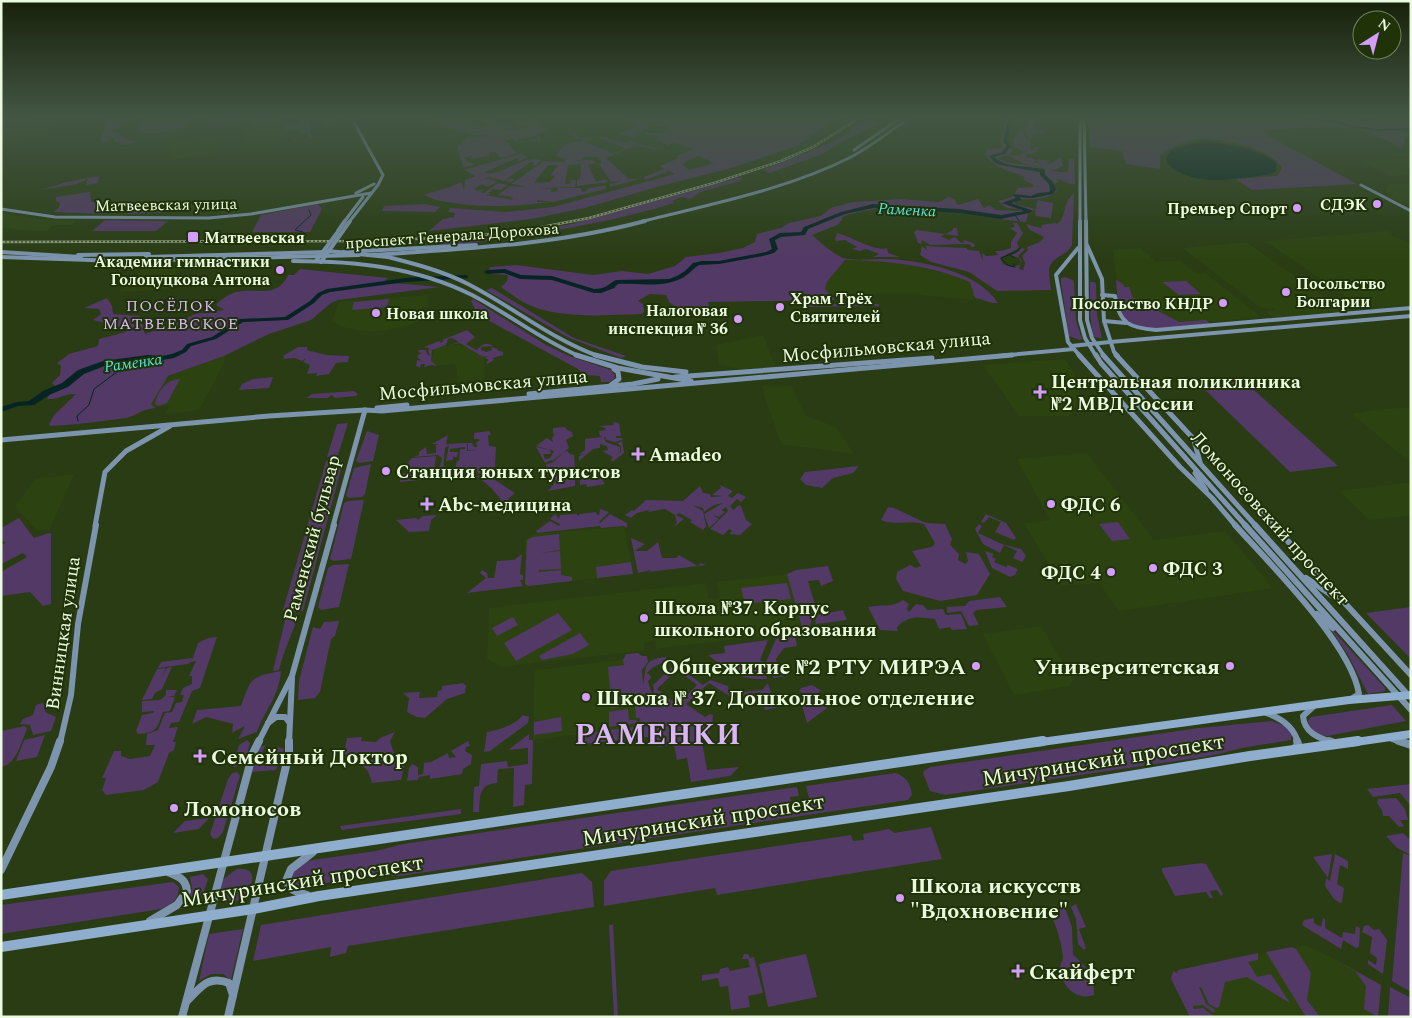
<svg xmlns="http://www.w3.org/2000/svg" width="1412" height="1018" font-family="Spectral,serif">
	<style>
		.built { fill: #2c4311 }
		.green { fill: #533966; fill-rule: evenodd }
		.water { fill: #062423 }
		.lines { fill: none; stroke-linecap: round; stroke-linejoin: round }
		.stream { stroke: #062423; stroke-width: 1 }
		.river { fill: #062423; fill-rule: evenodd }
		.secondary-far4 { stroke: #7c94ad; stroke-width: 3 }
		.secondary-far3 { stroke: #7c94ad; stroke-width: 4 }
		.secondary-far2 { stroke: #7c94ad; stroke-width: 5 }
		.secondary-far1 { stroke: #7c94ad; stroke-width: 6 }
		.secondary { stroke: #7c94ad; stroke-width: 8 }
		.primary-far1 { stroke: #8faece; stroke-width: 8 }
		.primary { stroke: #8faece; stroke-width: 10 }
		.rail-casing { stroke: #92a282; stroke-width: 2.5 }
		.rail { stroke: #1f3208; stroke-width: 1; stroke-dasharray: 2; stroke-linecap: butt }
		.secondary-bridge-far1 { stroke: #7c94ad; stroke-width: 3 }
		.secondary-bridge { stroke: #7c94ad; stroke-width: 4 }
		.poi-dot { fill: #d49cfc; stroke: #1f3208; stroke-width: 2 }
		.labels { text-anchor: middle; stroke-width: 4; stroke-linejoin: round; paint-order: stroke }
		.far-street-label { font-size: 16px; fill: #ecf9e1; stroke: #1f3208 }
		.far-poi-label { font-size: 16px; font-weight: bold; fill: #ecf9e1; stroke: #1f3208; text-anchor: end }
		.far-water-label { font-size: 16px; font-style: italic; fill: #57e2db; stroke: #1f3208 }
		.far-neighbourhood-label { font-size: 16px; letter-spacing: 1px; fill: #dbb5f8; stroke: #1f3208 }
		.street-label { font-size: 19px; fill: #ecf9e1; stroke: #1f3208 }
		.poi-label { font-size: 19px; font-weight: bold; fill: #ecf9e1; stroke: #1f3208; text-anchor: start }
		.near-poi-label { font-size: 22px; font-weight: bold; fill: #ecf9e1; stroke: #1f3208; text-anchor: start }
		.near-street-label { font-size: 22px; fill: #ecf9e1; stroke: #1f3208 }
		.near-district-label { font-size: 29px; font-weight: bold; letter-spacing: 1px; fill: #dbb5f8; stroke: #1f3208 }
	</style>
	<rect width="100%" height="100%" fill="#293c13"/>
	<g class="built">
		<path d="M1,117H32L30,125L50,122L45,140L1,147Z"/>
		<path d="M282,126L289,142L248,149L243,132Z"/>
		<path d="M214,135L216,153L172,160L170,142Z"/>
		<path d="M1411,158V175L1390,176L1361,161Z"/>
		<path d="M1411,183V207L1391,198L1385,190L1389,184Z"/>
		<path d="M1,213L38,219L77,220L71,225H53L46,231L18,230L1,227Z"/>
		<path d="M1387,231L1393,234L1391,235L1411,244V307L1367,311L1265,241Z"/>
		<path d="M1246,242L1345,311L1335,312L1328,310L1329,314L1274,319L1265,311L1275,310L1273,308H1261L1182,248Z"/>
		<path d="M1140,248L1156,261H1180L1197,274L1205,273L1261,317L1208,322L1134,324L1121,310L1113,253L1114,250Z"/>
		<path d="M845,260L891,261L954,275L971,282L975,298L972,300L910,294H869L863,298L831,296L825,289L827,282Z"/>
		<path d="M177,267L176,272L174,275L176,276L178,284L172,289L118,292L144,268Z"/>
		<path d="M429,295L428,306H422L421,312L417,314L415,323L406,326L381,331H362L343,327L332,321L339,302Z"/>
		<path d="M763,335L776,367L740,369L719,364L716,345Z"/>
		<path d="M463,345L484,358L485,379L456,381L457,368L454,364L437,366L431,361L434,349L439,346Z"/>
		<path d="M224,356V363L199,410L164,415L169,406L132,410L148,384Z"/>
		<path d="M1065,359L1076,376L1079,387V397L1076,406L1070,416H1019L983,365Z"/>
		<path d="M761,386H791L806,416L836,427L854,454L781,444Z"/>
		<path d="M1411,407V463L1352,414L1375,410Z"/>
		<path d="M1087,453L1154,540L1225,531L1273,588L1119,611L1099,583L1061,586L1024,523L1050,520L1017,459Z"/>
		<path d="M74,474L50,529L38,531L15,506L35,479Z"/>
		<path d="M1411,482V515L1370,520L1339,491Z"/>
		<path d="M624,527L633,574L528,586L525,584V540L532,534Z"/>
		<path d="M787,574L803,631L656,649L655,640L644,643L645,650L502,667L487,659L489,608L706,583L709,599L720,598L717,582Z"/>
		<path d="M1041,626L1073,680L1070,686L1014,695L983,634Z"/>
		<path d="M634,658L641,726L533,740L534,671Z"/>
		<path d="M1305,945L1331,957L1381,985L1378,1017H1197L1176,976L1178,970Z"/>
	</g>
	<g class="green">
		<path d="M104,117H121L116,120L125,117H137C127,120 122,126 112,131C118,132 124,138 129,140C139,144 152,140 162,139L115,146L124,142L117,143L113,138L102,143L101,133L106,132L104,131L107,118Z"/>
		<path d="M163,117H189L192,120C185,132 149,137 137,130V127L146,121Z"/>
		<path d="M211,117H290L252,123L251,119L207,126Z"/>
		<path d="M307,117H340L325,125L321,118L308,120L311,129L309,132L312,139L294,141L292,135L296,141L309,138L307,132L301,133L299,129L286,131L283,124H301L299,119Z"/>
		<path d="M442,117H460L482,127L489,125L472,117H489L497,124L504,122L515,127L503,128L508,130L530,127L528,125L519,127L514,124L536,119L541,124L538,125H542L548,132L531,135H538L542,140L531,142L530,140L539,139L535,136L516,140L519,143L524,141L526,142L519,144L513,139L506,140L500,134L517,153L501,158L496,152L490,153L489,156L470,159L472,156L464,158L468,161L465,163L469,162L474,165L464,167L460,158L459,151H457L458,146L464,142L462,141L467,137H481L488,135H474L424,122L439,118L441,120L443,119Z"/>
		<path d="M633,117H837L809,138L800,143V145L731,168L660,186L585,208L531,219L429,231L443,219L454,217L455,213L448,212L450,208L505,212L553,207L675,174L669,171L645,180L644,177L664,169L660,166L679,158L676,157L693,149L674,143L661,148L656,146L664,147L667,145L662,143L664,141L654,140L659,137L642,134C652,131 655,137 668,130V127L652,125L642,129L641,133L636,132L634,134L638,135L632,138L619,134L636,125L625,121ZM698,156L714,163L679,173L689,170L682,164Z"/>
		<path d="M1007,117H1011L1005,141L1008,148L1013,150L1010,155H1017L1022,159L1019,155L1025,152L1014,147L1013,141L1021,126L1027,140L1031,143L1030,149L1034,151L1035,147L1043,148L1037,149L1035,154H1026V157L1035,159L1034,163H1042L1038,162V159L1050,161L1046,164H1049L1061,157L1063,166C1059,167 1057,170 1053,170C1041,170 1017,162 1008,155L997,158C1012,165 1017,163 1033,166C1046,168 1055,173 1068,172L1069,158L1074,159L1075,184C1068,185 1064,180 1057,179L1059,182L1053,184L1057,191C1046,201 1030,199 1016,199L1015,204L1036,209L1037,200L1053,203L1051,218L1036,216L1035,209L1028,213L1026,222C966,217 900,196 842,217V220L837,225L812,235C820,242 832,253 843,258C852,261 874,259 885,259C921,260 978,271 998,303C990,304 983,299 975,298L970,282C930,265 888,261 845,260L827,282L825,289L835,300L708,302L709,306L704,311L687,314L669,302L666,295L650,294L638,301L643,304L644,312L641,314C605,315 556,320 523,302C516,298 508,292 501,287L507,281L508,275L491,274L486,272L491,267L516,265L593,275L622,271L648,274L675,266L686,257L719,253L743,248L755,242L757,234L781,228L789,223L821,216L831,208L853,202L901,199L939,202L949,197L954,199L958,205L978,199L984,208L989,205L996,210L1020,211L1018,209L1007,208L998,201L1012,197L1018,188L1033,187L1034,185L1024,180V177C1009,170 994,169 985,154L987,149L1003,148L1000,141Z"/>
		<path d="M1021,117L1035,118L1034,123L1031,121L1032,124L1034,123V128L1046,131V133H1034L1035,129L1032,137L1034,138L1029,141L1024,126L1027,120L1022,119L1023,122L1020,125Z"/>
		<path d="M1088,117H1338L1364,121L1411,117V130L1399,131L1410,135L1405,138L1403,147L1401,148C1391,143 1380,136 1369,133C1340,123 1296,129 1265,130L1263,133L1357,184L1252,190L1235,179L1277,176L1282,168C1272,148 1221,138 1200,139C1186,140 1172,147 1160,155V169L1126,164L1122,151L1090,147Z"/>
		<path d="M868,121L882,123L843,141L822,154L770,173L765,171L764,169L819,148L849,133L851,128L862,122Z"/>
		<path d="M574,132L580,138L609,137L607,139L626,143L629,141L659,149L655,150L642,146L635,149L638,145L615,154L613,153L626,149L597,137L584,143L590,144L612,153L614,155L606,158L629,179H640L610,187V184L622,181L611,182L599,164L602,162L598,157H583V159L571,161L593,160L596,163L588,165L596,182L605,179L608,182L577,186V180L580,179L581,164L568,165L565,184H570L571,180H576L575,187L540,188L552,189L551,192L557,191L558,188H581L582,192L587,191L586,189L606,185V189L553,202L537,200V202H550C513,207 477,208 441,201C429,199 433,197 423,195L450,187L461,182L464,191L465,180L476,176L464,170L521,154L528,157L518,162L516,161L520,159L517,158L483,173C504,176 520,155 542,160L535,166L532,165L535,163L531,162L506,179H515L511,182L487,177L477,183L486,178L497,182L487,187L482,184L474,189L478,191L486,188L480,192L484,193L498,183L508,185L501,190L492,189L490,191L493,192H488L490,194L486,195L513,200L511,197L498,195L510,186L523,187L524,186L511,184L544,161L565,162V159L556,156C564,143 569,142 583,141L582,139H577L573,135L568,136ZM548,165H558L551,175L555,176L550,182L534,183Z"/>
		<path d="M99,176L98,183L86,185L88,179L77,184L41,190L66,182Z"/>
		<path d="M741,177L742,179L740,181L701,192L690,199L682,197L672,201L674,203C619,220 563,230 505,238C483,241 450,248 429,243L477,240L572,224Z"/>
		<path d="M90,192L91,202H103L101,214L54,212L59,207L60,203L56,201V197Z"/>
		<path d="M1074,193L1072,245C1068,255 1051,257 1049,269C1049,275 1050,283 1051,290L997,291L969,272L931,262L920,255L922,246L928,251L925,246L966,248L968,250L979,251L983,261L982,253L986,256L998,255L995,251H1002L1011,248V242L1017,233L1010,228L1015,227L1013,223H1017L1023,233L1017,243L1019,248L1000,258L1003,264L1017,268L1015,266L1020,265L1021,262L1019,258L1011,255L1018,252L1022,248L1025,249L1018,256L1022,261L1019,269L1023,270L1025,263L1022,256L1028,250L1027,247L1040,242L1044,237L1030,230L1026,224L1041,228L1042,225L1055,223L1057,224C1067,217 1062,203 1074,193Z"/>
		<path d="M170,202V212L128,214L131,207L149,205V207H156L152,210H161L162,208L157,207L158,204Z"/>
		<path d="M318,204L322,209L310,232H252L261,215Z"/>
		<path d="M425,204L440,207L435,212L382,211L384,206Z"/>
		<path d="M105,220L168,221L156,231H92Z"/>
		<path d="M953,228H957L958,236L945,234L941,236L942,237L949,240L955,237L961,243L965,242L963,241L964,240L973,243L975,246L972,247L969,244H965L930,245L922,240L921,244L918,243L914,232L917,230L945,234L952,231Z"/>
		<path d="M837,233C850,236 875,252 887,248L888,253L900,257H873L879,254L866,249L860,251L852,249L857,247L845,240L836,241L835,239Z"/>
		<path d="M300,269L388,278L383,282L440,287L338,300L331,303L311,320L269,334L224,356L168,376L151,404L155,408C141,409 136,416 126,418C101,421 76,425 51,426L49,424L54,415L76,394C65,393 58,400 47,399L50,394L59,389L52,383L60,375L61,366L57,363L69,354L98,346L99,339L126,332V330L109,329L107,328L109,324L93,320L101,314L99,309L84,308L107,298L112,306L113,314L140,316L145,334L177,323L195,314L224,310L216,305C222,299 227,295 236,292C256,287 276,300 288,275H294Z"/>
		<path d="M1065,277L1073,280L1074,283L1076,321L1082,339L1080,340L1069,336L1061,283V278Z"/>
		<path d="M1116,280L1123,284L1124,287H1129L1133,298L1148,302L1160,312L1179,322L1206,320L1210,324C1190,326 1139,336 1124,318C1117,309 1117,291 1116,280Z"/>
		<path d="M1186,281L1201,294L1179,295L1162,282Z"/>
		<path d="M1090,282H1095L1096,285L1097,315L1102,338L1094,337C1089,319 1090,300 1090,282Z"/>
		<path d="M492,288L574,338L626,356L621,358L567,337L486,290Z"/>
		<path d="M389,299L387,307L352,310L354,302Z"/>
		<path d="M473,299L546,345L569,356L611,370L615,375L614,379L610,382H601L600,376L585,375L578,369L471,311L475,309L471,301Z"/>
		<path d="M804,304H879V306L805,307Z"/>
		<path d="M467,330L475,337L466,344L476,350C481,347 484,340 493,346L481,347V350L486,352L492,350L491,347L498,349L497,350L503,352V355L493,358L494,360L487,364L486,362L489,360L485,358L488,356L483,357L460,343L449,345L459,342L452,338L448,339L446,345L432,350L431,361L437,366L431,365L424,367L425,364H421L420,368L416,366L417,360L422,361L418,358V355L422,353L418,352L419,350H426L427,354L430,356L428,351L429,348L424,347L439,341L441,343L444,341L442,340Z"/>
		<path d="M298,347H307V350L326,355L349,356L348,362L336,363L329,374L316,376L317,373L307,374L310,365L303,362L306,358L302,361L295,358L281,359L284,358L283,356Z"/>
		<path d="M273,377L269,388L239,390L242,384L253,379Z"/>
		<path d="M180,379L167,403L158,406L155,404C158,390 166,380 180,379Z"/>
		<path d="M1244,381L1338,466L1290,472L1201,386Z"/>
		<path d="M354,391L358,394L356,396L335,398L332,395L327,398H307L312,394Z"/>
		<path d="M614,422L619,423L621,436H616V438H622V440L615,442L606,440L605,436L604,438L606,442L620,447V452L615,456L621,452V446L617,443L622,441L624,453L612,462L611,459L613,457L602,451L608,450L607,446L600,444V448L593,449L579,461V456L586,454L579,455L585,450V439L602,437L600,436L599,431L606,430L605,428L599,426L613,425Z"/>
		<path d="M348,423L338,455L336,457H327L337,424Z"/>
		<path d="M565,427L566,429L572,432L573,436L566,440L569,448L563,453L567,451L570,454L574,455L575,470L559,472L560,468L557,472L548,473L546,464L552,463L563,453L552,461V460L545,463L536,447L550,450L551,454H543L545,459L550,458L554,451L536,446L547,438L553,442L552,438L555,434H553V428Z"/>
		<path d="M367,431L379,435L373,461L359,463L356,461Z"/>
		<path d="M489,431L491,435H488L489,446L496,447L495,467L483,469L484,472L489,471V473L480,474L473,469L472,471L476,474L400,482L401,474L406,473L409,461L412,458L436,456L434,473L439,470L442,458L438,455L413,457L419,455V452L426,447L427,454L436,453V445L438,444H432L448,435L446,444L467,443V451H476L468,450V443H472L474,447H477L476,442L479,441V439H474V433ZM449,445L446,461L453,460V457H457L458,452H450V449L465,447V449H460L459,461H457L455,469L443,471L445,448Z"/>
		<path d="M341,459L342,466L303,611L284,613L283,610L326,461Z"/>
		<path d="M371,464L365,494L362,497L349,498L346,496L354,468Z"/>
		<path d="M859,466L853,473L833,478L822,488L806,485L800,479L805,472Z"/>
		<path d="M596,470L599,476L583,478L587,479L600,477L605,484L587,487L586,484L580,485V472Z"/>
		<path d="M575,472V486L548,491L556,481L554,478L558,474Z"/>
		<path d="M476,476H489L515,493L508,499L519,511L493,508L501,500C493,489 489,485 476,476Z"/>
		<path d="M720,485L733,491L728,496L732,498L738,493L746,497L741,502L737,499L730,506L733,510L739,505L741,506L746,520L752,524L740,535L729,534L732,531L729,529L723,535L710,529L728,511L726,507L722,510L725,512L719,517L713,515L719,519L709,528L704,514L723,503L714,505L704,512L703,508L692,505L703,511L706,526L703,530L690,522L692,520L679,513L676,515L684,519L674,527L677,522L675,515L665,509L648,512L649,510L637,513L631,518L625,515L632,510L634,511L646,500L683,501L700,486L703,493L710,494L711,497L723,496L712,495L721,488Z"/>
		<path d="M364,500L351,559L334,561L330,559L344,503L348,501Z"/>
		<path d="M888,507L894,508L926,523L945,524L952,539L950,545L959,554L958,560L965,564L968,561L966,552L979,554L990,574L977,595L940,601L903,591L896,579L897,572L910,565L916,568L921,566L912,551L932,547L935,543L924,524C909,520 894,526 881,520Z"/>
		<path d="M600,509L609,512L599,522L600,523L610,514L627,523V528L624,526L601,528L600,526L537,533L536,531L550,521L559,526L560,524L550,519L555,514L559,519L560,515L577,514V516L580,514L596,512L597,515H599Z"/>
		<path d="M986,514L1006,523L1016,538L1014,540L995,532L1001,522L989,517L984,523L981,522Z"/>
		<path d="M437,515L431,520L429,531L409,532L396,520L416,518L418,520L423,516Z"/>
		<path d="M19,518L34,538L49,533L51,534V604L43,606L30,592L1,596V572L27,557L23,553L1,564V545L6,543L1,540V528Z"/>
		<path d="M1118,522L1130,539L1112,541L1099,524Z"/>
		<path d="M979,524L982,526L978,533L1002,544L1021,549L1026,556L1022,562L1013,558L1017,551L1004,545L1000,553L983,544L975,529Z"/>
		<path d="M559,534L560,550L540,553L560,551L561,569L539,570V572L561,570V575L572,577V581L528,586L525,584L527,540L533,537Z"/>
		<path d="M631,538L645,544L635,551H647L658,542L662,558H676L679,555L698,566L701,563L706,565L649,572L651,570L638,573Z"/>
		<path d="M985,551L994,554L992,557L996,559L994,562L1006,567L1008,565L1018,569L1015,575L1010,577L992,568Z"/>
		<path d="M522,554L520,574L523,575V580H520L523,586L467,593L486,578L480,573L482,570L487,573L488,578H494L497,561L514,560Z"/>
		<path d="M631,562L633,574L597,578L596,567Z"/>
		<path d="M349,564L339,607L321,610L318,607L328,568L333,565Z"/>
		<path d="M828,566L833,581L821,586L819,580L808,581L815,605L810,626L803,631L787,574L796,570Z"/>
		<path d="M787,583L791,599L745,604L741,588Z"/>
		<path d="M1000,597L1007,607L977,610L973,613L979,625L969,626L961,611L947,613V607L965,606L969,601Z"/>
		<path d="M903,600L909,604L907,609L909,612L916,604L923,605L927,610L943,609L946,615L961,614L967,629L952,630L950,627L939,629L935,619C919,617 908,615 897,627L898,631L880,630L868,607C880,604 893,608 903,600Z"/>
		<path d="M1411,607V659L1366,613Z"/>
		<path d="M843,610L847,620L816,624L815,620L818,615Z"/>
		<path d="M558,613L572,630L516,661L504,643Z"/>
		<path d="M299,614C292,634 284,650 279,670L273,671L286,616Z"/>
		<path d="M513,617L518,625L497,636L492,628Z"/>
		<path d="M339,621L335,636L331,639L320,692L315,698L298,700L299,681L313,627L320,629L324,622Z"/>
		<path d="M1327,624L1385,688V691L1368,694L1348,655Z"/>
		<path d="M580,633L589,645L573,654L542,660L539,656Z"/>
		<path d="M217,637L200,688L192,691L179,722L171,723L169,728L178,727L173,742H176L174,750L169,753L158,782L144,790L106,795L102,790L106,778H102L114,751H121V756L130,759L150,756L155,745H146L147,734L158,730L165,713L172,712L176,703L182,702L184,695H180L183,688L192,684V676H189L196,661L191,662L188,664L158,668L161,662L192,658V660L198,643L208,638Z"/>
		<path d="M795,637L797,646L784,648L776,659L779,670L789,671L790,675L774,678L766,662L776,639Z"/>
		<path d="M768,640L760,660L763,662L767,679C741,681 727,670 708,655L725,653L724,646Z"/>
		<path d="M638,653L642,656H647L648,662L642,670L643,685C647,668 641,660 666,657L667,660L652,668L647,673L650,675L651,678L648,681L652,694L654,692L653,685L672,667H679L703,685L710,680L728,686L731,697L709,683L686,704L705,717L710,714L713,715L712,727L708,728L710,733L707,737L704,735L701,736L707,770L739,767L730,776L691,782L687,758L677,760L674,745L658,747L656,736L585,744V733L641,726L640,718H636L635,705L613,708L609,707L610,690L608,667L624,665L623,660L626,654ZM677,670L697,685L677,705L657,689Z"/>
		<path d="M172,667L162,689L155,693L152,699L142,700L157,669L166,668L161,679L167,668Z"/>
		<path d="M281,671C279,697 265,709 257,732L238,739L245,726L232,733L233,724L206,717L192,724L197,710L241,706C251,678 250,677 281,671Z"/>
		<path d="M463,683L466,686L465,693L447,699L425,718L417,717L407,712L409,698L403,693L420,692L419,698L437,697L438,691L442,690V686Z"/>
		<path d="M768,683L776,708L765,710L760,692L743,695V692L762,690Z"/>
		<path d="M812,685L822,691H819L817,702L827,708L807,723L800,698L802,693L799,691L801,688Z"/>
		<path d="M166,690H177L174,696L167,697H175L170,711L163,712C157,728 157,733 138,734L136,731L142,715L153,713L154,711L142,712V701L160,700L166,695Z"/>
		<path d="M42,703L45,705V712L56,717L51,731L33,735L30,725L20,724L23,719L33,715L36,705Z"/>
		<path d="M1392,705L1406,721L1327,736C1318,735 1310,730 1308,721L1311,717Z"/>
		<path d="M628,709L629,720H637V723L609,727V712Z"/>
		<path d="M523,715L529,717L528,723L490,751L484,752L487,732C500,729 514,726 523,715Z"/>
		<path d="M561,717L562,731L534,735V722Z"/>
		<path d="M1272,721L1287,727L1292,734L1291,740L1242,748L1210,756L945,795L930,791L923,773L924,771L930,767L1199,728Z"/>
		<path d="M25,726L27,729C21,742 17,764 1,767V731Z"/>
		<path d="M395,732L390,741L396,760L405,763L401,780L372,783L368,771L361,764L372,759V752L350,757L344,754L347,738L362,737L361,741L376,742L380,738Z"/>
		<path d="M529,734V740H533L532,784L525,785L524,805L513,807L514,768L498,769L497,783C479,784 480,796 479,812H473L474,787L479,786L481,764L507,761L508,767L528,764V748L508,750Z"/>
		<path d="M45,735L37,757L16,761L24,740Z"/>
		<path d="M247,740L250,743C247,753 246,766 234,767L233,765L239,745Z"/>
		<path d="M468,741L470,746L466,747L465,751L472,755L471,764L463,769L462,774L430,779V775L419,777L418,780L407,781L409,768L412,764L418,767V775L423,774L424,763L431,762L448,753L449,758L456,757L451,751Z"/>
		<path d="M265,745L262,755H271L278,747L284,749L276,770L252,772L260,747Z"/>
		<path d="M237,772L240,776L223,832L218,838L213,839L210,834L228,779L232,773Z"/>
		<path d="M895,773C906,776 911,784 912,795L908,800L400,876H372L306,886L293,885L290,881C294,869 300,863 312,860L376,851L403,844L797,787L799,796L790,797L791,802L784,803L786,810H793L794,813L812,811L806,786Z"/>
		<path d="M1411,784V806L1400,793L1373,797L1367,789Z"/>
		<path d="M1396,798L1405,809L1408,820H1400L1404,826L1399,827L1389,816H1383L1382,810L1377,803L1378,799Z"/>
		<path d="M461,809V814L342,830L340,826Z"/>
		<path d="M209,818L199,829L173,833L185,821Z"/>
		<path d="M931,827L942,859L717,895L715,888L604,906V881L611,871L851,835L853,841L864,840L863,834L889,829L894,833Z"/>
		<path d="M1403,833L1411,841V855L1397,848L1386,836Z"/>
		<path d="M1403,853L1411,856V992L1392,981Z"/>
		<path d="M1332,854L1328,878L1313,857Z"/>
		<path d="M1335,854L1348,861V869L1340,865L1337,884L1344,888L1342,902L1340,903L1334,899L1325,886L1326,878L1330,881Z"/>
		<path d="M1202,863L1206,864L1223,894L1221,896L1217,890L1210,891L1213,898H1210L1206,892L1175,896L1162,871V868Z"/>
		<path d="M237,869C275,865 232,924 218,895L222,880Z"/>
		<path d="M582,873L592,882L594,907L348,946L346,953L330,957L331,947L253,961L261,925Z"/>
		<path d="M203,874L208,879C202,897 202,907 181,909L192,889L190,877Z"/>
		<path d="M173,882L179,887C179,899 172,904 161,909L1,934V905Z"/>
		<path d="M1076,904L1086,927L1079,929L1086,948L1084,950L1078,944L1076,919L1071,907Z"/>
		<path d="M1065,908L1072,927L1073,955C1087,966 1095,977 1094,995C1076,1001 1062,987 1060,968C1060,963 1063,961 1063,957C1062,951 1061,943 1059,937C1057,928 1053,919 1049,911Z"/>
		<path d="M1314,918V923L1321,927L1323,918L1325,919V928L1342,938L1343,932L1355,934L1356,926L1360,928L1359,947L1356,948L1343,940L1341,949L1302,925L1304,920Z"/>
		<path d="M609,925H613L618,1017H614Z"/>
		<path d="M1368,925L1374,930L1379,929L1387,940L1383,974L1368,964V960L1376,965L1377,958L1370,953L1372,937L1362,932L1364,926Z"/>
		<path d="M243,929L231,980L223,974H211L199,981L209,934Z"/>
		<path d="M1292,947L1296,949L1311,973L1307,1000L1320,1017H1306L1266,952Z"/>
		<path d="M1258,953V960L1248,962L1257,977L1271,974L1290,1003L1247,977L1225,982L1219,1007L1216,1008L1209,1004L1201,987H1199L1206,1004L1215,1010L1214,1013L1203,1005L1193,1006L1194,1009L1203,1008L1215,1017H1190L1171,979L1173,971L1177,973L1178,970Z"/>
		<path d="M744,954H748L750,958L754,957L763,993L748,996L750,1007L731,1010L728,986L720,987L718,978L702,981V975L719,973L720,969L728,967L730,971L750,967L748,959H742Z"/>
		<path d="M806,954L817,997L768,1007L759,964Z"/>
		<path d="M1331,957L1381,985L1378,1017L1364,1009L1366,986L1355,971Z"/>
		<path d="M1390,987L1411,998V1017H1388Z"/>
	</g>
	<path class="water" d="M1199,142C1217,140 1265,150 1277,164L1275,170H1277L1273,173L1265,175C1245,177 1223,182 1202,179C1193,178 1155,168 1170,152C1175,147 1191,144 1199,142Z"/>
	<g class="lines">
		<g class="stream">
			<path d="M1015,215L1019,221"/>
			<path d="M303,232L295,230L311,215L309,210"/>
			<path d="M1009,254L1014,258"/>
			<path d="M1014,264V267L1007,265L1001,258L1016,252L1020,248"/>
			<path d="M78,421L77,416L89,405L94,389L133,360"/>
		</g>
		<g class="river">
			<path d="M1009,117H1013L1007,141L1011,146L1005,154L994,157C1007,169 1029,165 1045,170V175L1053,182L1056,190L1053,194C1040,196 1033,200 1020,197L1021,200L1011,203L1031,210L1032,211L1029,213L1001,219L959,213L873,208L845,214L808,229L805,235L781,237L775,240L778,249L774,253L763,256L719,264L699,265C692,269 688,276 680,279C661,288 638,283 618,284L614,288L601,293H594L552,280L520,279L504,273L487,274L484,272L487,270L505,269L521,275L552,276L594,289C606,289 607,285 616,280L669,279L677,276L685,271L693,263L702,261H719L766,252L772,249L769,239L780,233L801,232L804,227L841,212L873,204L959,209L1001,215L1024,211L1002,203L1016,198L1013,195L1014,194L1031,196L1038,193L1049,192L1050,190L1049,184L1040,175V172L1000,165L994,162L989,156L1002,152L1007,146L1003,141Z"/>
			<path d="M1273,117L1336,120L1352,126L1380,129L1411,128V130L1380,131L1351,128L1335,122Z"/>
			<path d="M466,275L468,276V278L406,282L330,292L322,295L314,303L288,320L243,322L216,339L191,346L186,352L174,358L162,360L148,359L107,365L84,374L68,387L49,395L34,405L18,406L1,412V407L17,402L29,401L43,391L62,383L78,370L103,361L148,355L162,356L172,354L182,350L187,344L212,337L240,319L285,317L310,301L318,293L327,289L406,278Z"/>
		</g>
		<g class="secondary-far4">
			<path d="M351,117L383,175L378,185L353,217"/>
			<path d="M1080,117V222"/>
			<path d="M1084,117L1086,222"/>
			<path d="M854,150L902,117"/>
			<path d="M1361,185L1411,211"/>
			<path d="M356,193L374,184"/>
			<path d="M1,209L55,217L209,218L251,214L371,193"/>
			<path d="M344,222L363,197"/>
			<path d="M640,222C710,204 786,190 851,157C872,146 891,130 911,117"/>
		</g>
		<g class="secondary-far3">
			<path d="M1080,221V320L1085,338L1096,356"/>
			<path d="M1086,221L1087,320L1092,338L1104,356"/>
			<path d="M338,231L345,221"/>
			<path d="M1087,245L1102,279L1104,321L1114,352L1118,356"/>
			<path d="M1078,248L1056,275L1068,342L1080,356"/>
			<path d="M1,252L81,257"/>
			<path d="M343,252L476,245"/>
			<path d="M78,255L149,254"/>
			<path d="M371,255C463,249 555,245 645,221"/>
			<path d="M1,257L120,261L359,255"/>
			<path d="M146,257L326,252"/>
			<path d="M388,257C415,264 443,271 468,284C513,307 551,339 598,356"/>
			<path d="M293,261C355,261 416,267 472,295C509,314 541,340 579,356"/>
			<path d="M1102,295L1115,296C1119,324 1130,328 1156,330L1411,308"/>
			<path d="M1104,321L1126,323"/>
			<path d="M1110,342L1411,316"/>
			<path d="M998,356L1074,349"/>
		</g>
		<g class="secondary-far2">
			<path d="M576,355L618,368L691,381"/>
			<path d="M595,355L642,367L686,372"/>
			<path d="M1079,355L1180,467L1212,498L1236,526"/>
			<path d="M1096,355L1101,363L1246,526"/>
			<path d="M1103,355L1256,526"/>
			<path d="M1116,355L1274,526"/>
			<path d="M675,377L932,358"/>
			<path d="M611,385L619,379L618,372L614,369"/>
			<path d="M529,394L633,384L658,379"/>
			<path d="M377,408L407,405"/>
			<path d="M1,440L269,416L365,410L382,411L1012,355"/>
			<path d="M1194,440L1200,462"/>
			<path d="M1195,473L1206,490"/>
			<path d="M95,526L105,472L126,451L170,426"/>
			<path d="M333,526L365,410"/>
		</g>
		<g class="secondary-far1">
			<path d="M1235,525C1270,564 1351,644 1359,694L1351,699"/>
			<path d="M1245,525L1411,710"/>
			<path d="M1255,525L1409,696"/>
			<path d="M1273,525L1411,675"/>
			<path d="M1306,578L1336,598"/>
			<path d="M1317,614L1333,628"/>
			<path d="M1314,706L1303,716C1304,732 1318,738 1332,742"/>
			<path d="M1266,713C1281,718 1294,726 1298,743"/>
			<path d="M268,723L276,717H285L289,722"/>
			<path d="M1392,739L1403,743"/>
			<path d="M60,743L71,695L78,624L96,525"/>
			<path d="M258,743L292,676L334,525"/>
			<path d="M289,743L292,678"/>
		</g>
		<g class="secondary">
			<path d="M1329,741L1332,742"/>
			<path d="M1399,741L1411,745"/>
			<path d="M1294,750L1298,744L1297,741"/>
			<path d="M1,870L51,767L60,741"/>
			<path d="M307,895C298,892 290,891 286,881L291,869L313,852"/>
			<path d="M150,921L177,905L187,891C186,879 178,876 168,872"/>
			<path d="M187,1001C201,987 208,975 229,983L233,995"/>
			<path d="M182,1017L253,753L259,741"/>
			<path d="M228,1017L289,753V741"/>
		</g>
		<g class="primary-far1">
			<path d="M1034,743L1349,700L1411,695"/>
			<path d="M1349,743L1411,734"/>
		</g>
		<g class="primary">
			<path d="M1,895L1043,741"/>
			<path d="M1,947L253,909L319,896L1069,786L1250,756L1358,741"/>
		</g>
		<defs>
			<path id="rail" d="M1,242L381,241L483,235L526,230L589,218L714,183L781,161L813,147L861,117"/>
		</defs>
		<use href="#rail" class="rail-casing"/>
		<use href="#rail" class="rail"/>
		<path class="secondary-bridge-far1" d="M349,222L353,217"/>
		<g class="secondary-bridge">
			<path d="M328,251L388,257"/>
			<path d="M316,261L337,233"/>
			<path d="M321,262L350,221"/>
			<path d="M1071,346L1110,342"/>
		</g>
	</g>
	<linearGradient id="sky" x2="0" y2="1"><stop stop-color="#17210a"/><stop offset="0.45" stop-color="#435644"/><stop offset="1" stop-color="#435644" stop-opacity="0"/></linearGradient>
	<rect width="1412" height="260" fill="url(#sky)"/>
	<g class="poi-dot">
		<circle cx="1377" cy="204" r="5"/>
		<circle cx="1297" cy="208" r="5"/>
		<rect x="187" y="231" width="12" height="12" rx="2.5"/>
		<circle cx="280" cy="270" r="5"/>
		<circle cx="1286" cy="292" r="5"/>
		<circle cx="1223" cy="303" r="5"/>
		<circle cx="780" cy="307" r="5"/>
		<circle cx="376" cy="313" r="5"/>
		<circle cx="738" cy="319" r="5"/>
		<path d="M1037.5 384.5h5v5h5v5h-5v5h-5v-5h-5v-5h5z"/>
		<path d="M635.5 446.5h5v5h5v5h-5v5h-5v-5h-5v-5h5z"/>
		<circle cx="386" cy="471" r="5"/>
		<path d="M424.5 496.5h5v5h5v5h-5v5h-5v-5h-5v-5h5z"/>
		<circle cx="1051" cy="504" r="5"/>
		<circle cx="1153" cy="568" r="5"/>
		<circle cx="1111" cy="572" r="5"/>
		<circle cx="644" cy="618" r="5"/>
		<circle cx="976" cy="666" r="5"/>
		<circle cx="1230" cy="666" r="5"/>
		<circle cx="586" cy="697" r="5"/>
		<path d="M197.5 748.5h5v5h5v5h-5v5h-5v-5h-5v-5h5z"/>
		<circle cx="174" cy="808" r="5"/>
		<circle cx="900" cy="898" r="5"/>
		<path d="M1015.5 963.5h5v5h5v5h-5v5h-5v-5h-5v-5h5z"/>
	</g>
	<g class="labels">
		<g class="far-street-label">
			<text transform="translate(166 204) rotate(-1)" y="6">Матвеевская улица</text>
			<text transform="translate(452 235) rotate(-4)" y="6">проспект Генерала Дорохова</text>
		</g>
		<g class="far-poi-label">
			<text x="1367" y="210">СДЭК</text>
			<text x="1287" y="214">Премьер Спорт</text>
			<text x="204" y="243" text-anchor="start">Матвеевская</text>
			<text x="270" y="267">Академия гимнастики<tspan x="270" dy="18">Голоцуцкова Антона</tspan></text>
			<text x="1296" y="289" text-anchor="start">Посольство<tspan x="1296" dy="18">Болгарии</tspan></text>
			<text x="790" y="304" text-anchor="start">Храм Трёх<tspan x="790" dy="18">Святителей</tspan></text>
			<text x="1213" y="309">Посольство КНДР</text>
			<text x="728" y="316">Налоговая<tspan x="728" dy="18">инспекция № 36</tspan></text>
			<text x="386" y="319" text-anchor="start">Новая школа</text>
		</g>
		<g class="far-water-label">
			<text transform="translate(907 209) rotate(3)" y="6">Раменка</text>
			<text transform="translate(133 362) rotate(-8)" y="6">Раменка</text>
		</g>
		<g class="far-neighbourhood-label">
			<text x="171" y="311">ПОСЁЛОК<tspan x="171" dy="18">МАТВЕЕВСКОЕ</tspan></text>
		</g>
		<g class="street-label">
			<text transform="translate(886 346) rotate(-5)" y="7">Мосфильмовская улица</text>
			<text transform="translate(483 384) rotate(-5)" y="7">Мосфильмовская улица</text>
			<text transform="translate(1271 518) rotate(48)" y="7">Ломоносовский проспект</text>
			<text transform="translate(311 538) rotate(-75)" y="7">Раменский бульвар</text>
			<text transform="translate(62 633) rotate(-82)" y="7">Винницкая улица</text>
		</g>
		<g class="poi-label">
			<text x="1051" y="388">Центральная поликлиника<tspan x="1051" dy="22">№2 МВД России</tspan></text>
			<text x="649" y="461">Amadeo</text>
			<text x="396" y="478">Станция юных туристов</text>
			<text x="438" y="511">Abc-медицина</text>
			<text x="1061" y="511">ФДС 6</text>
			<text x="1163" y="575">ФДС 3</text>
			<text x="1101" y="579" text-anchor="end">ФДС 4</text>
			<text x="654" y="614">Школа №37. Корпус<tspan x="654" dy="22">школьного образования</tspan></text>
		</g>
		<g class="near-poi-label">
			<text x="966" y="674" text-anchor="end">Общежитие №2 РТУ МИРЭА</text>
			<text x="1220" y="674" text-anchor="end">Университетская</text>
			<text x="596" y="705">Школа № 37. Дошкольное отделение</text>
			<text x="211" y="764">Семейный Доктор</text>
			<text x="184" y="816">Ломоносов</text>
			<text x="910" y="893">Школа искусств<tspan x="910" dy="25">"Вдохновение"</tspan></text>
			<text x="1029" y="979">Скайферт</text>
		</g>
		<g class="near-street-label">
			<text transform="translate(1103 759) rotate(-9)" y="8">Мичуринский проспект</text>
			<text transform="translate(703 819) rotate(-9)" y="8">Мичуринский проспект</text>
			<text transform="translate(302 880) rotate(-9)" y="8">Мичуринский проспект</text>
		</g>
		<g class="near-district-label">
			<text x="658" y="744">РАМЕНКИ</text>
		</g>
	</g>
	<rect width="1412" height="1018" fill="none" stroke="#ecf9e1" stroke-width="5"/>
	<g transform="translate(1377 35) rotate(36)"><circle r="24" fill="#1f3208" stroke="#71825f"/>
	<path d="M0-4L9 19L0 12L-9 19Z" fill="#d49cfc"/>
	<text y="-8" font-size="14" font-weight="bold" text-anchor="middle" fill="#ecf9e1">N</text>
	</g>
</svg>
